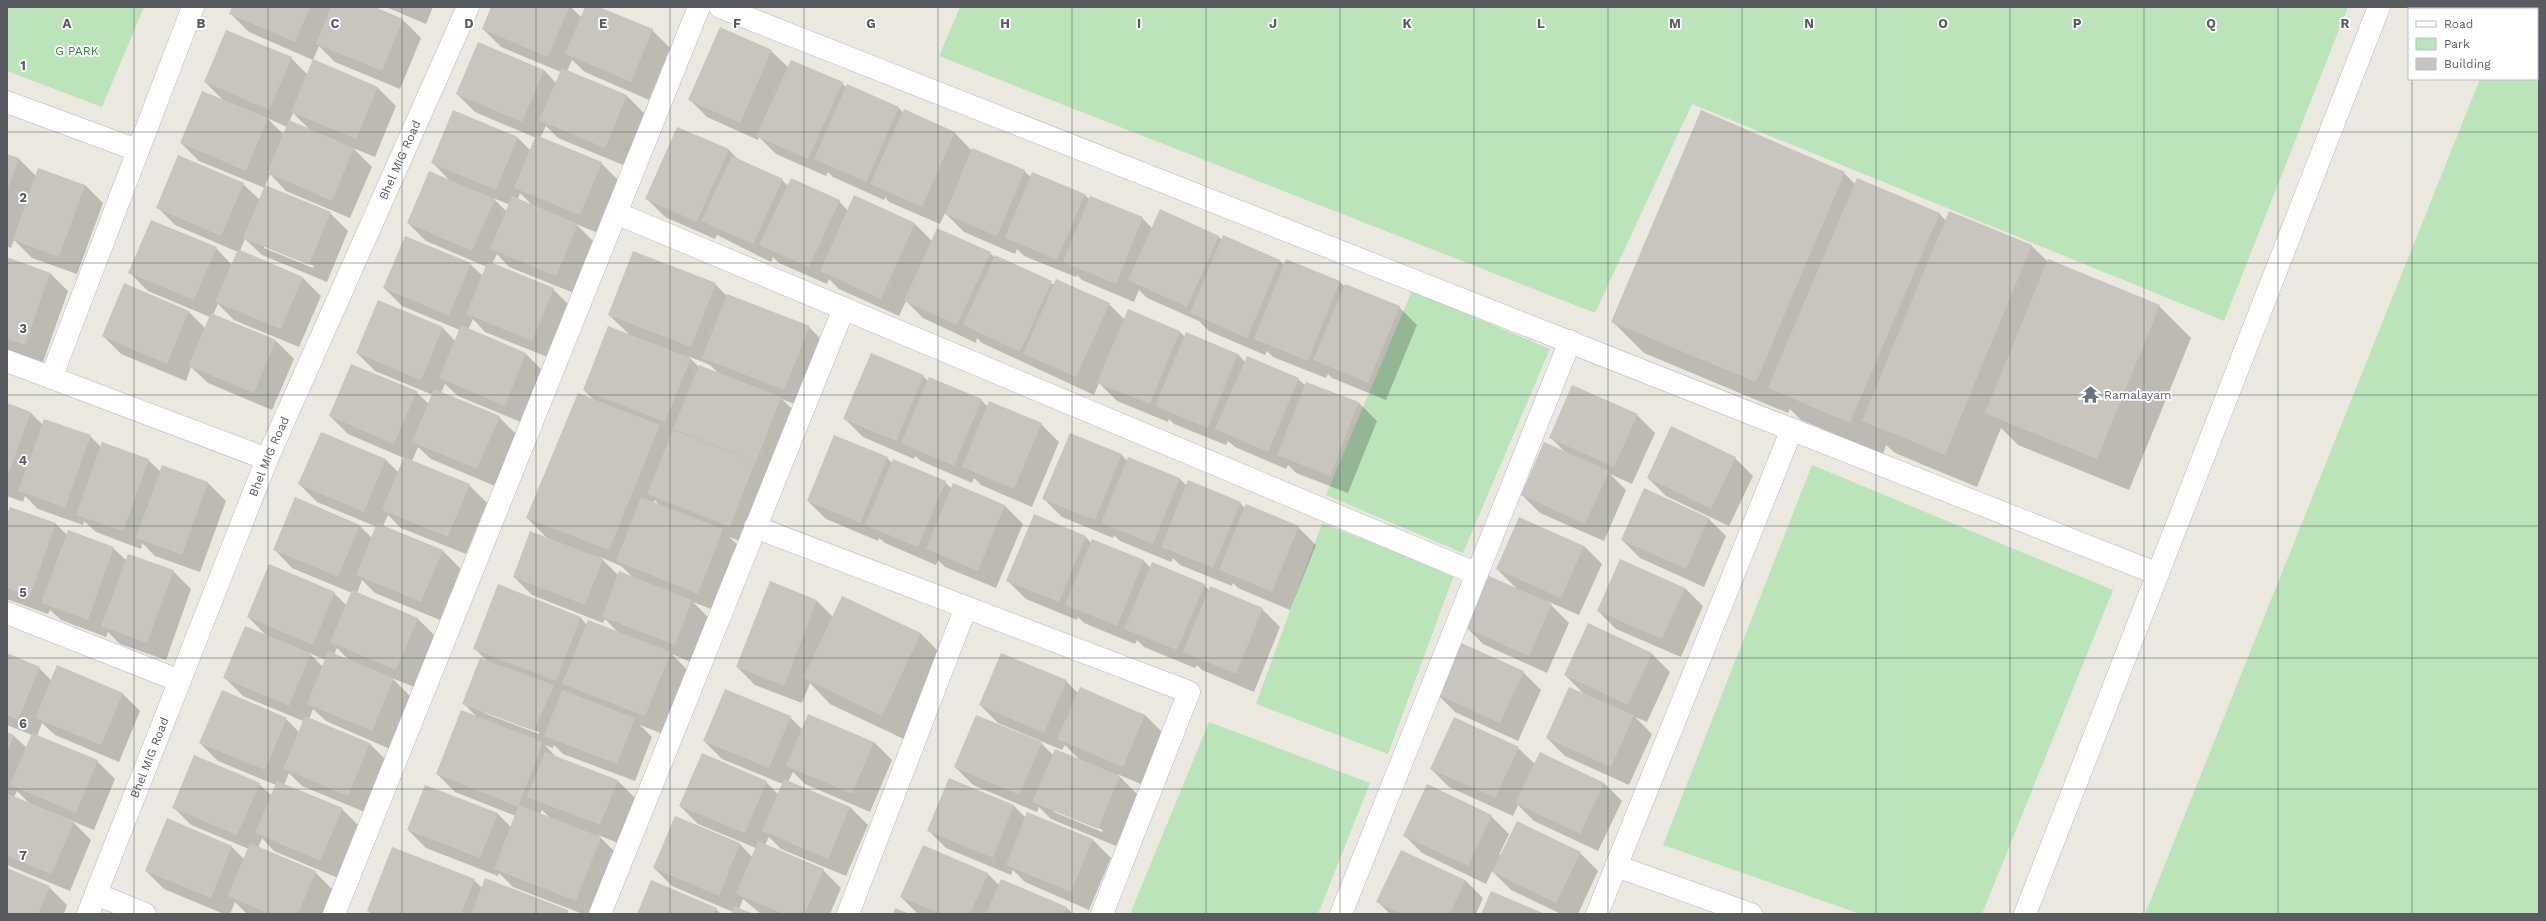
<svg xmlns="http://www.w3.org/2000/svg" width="2546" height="921" font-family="'Work Sans',sans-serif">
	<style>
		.green { fill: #bbe4bb }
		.shadow { fill: #0003; fill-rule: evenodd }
		.building { fill: #c8c5be }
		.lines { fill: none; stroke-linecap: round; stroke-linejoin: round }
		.minor-casing { stroke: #b5b8bc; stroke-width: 23 }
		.minor { stroke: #fff; stroke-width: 22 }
		.grid { fill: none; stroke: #585c60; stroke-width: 1; stroke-opacity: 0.55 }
		.labels { text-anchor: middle; stroke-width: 3.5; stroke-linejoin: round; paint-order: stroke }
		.park-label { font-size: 12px; fill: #348338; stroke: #fff }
		.street-label { font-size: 12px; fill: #585c60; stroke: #fff }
		.worship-label { font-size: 12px; fill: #5b616d; stroke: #fff; text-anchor: start }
		.grid-label { font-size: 13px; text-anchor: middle; font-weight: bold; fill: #585c60; stroke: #fff; stroke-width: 3.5; stroke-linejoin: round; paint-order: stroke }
	</style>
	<rect width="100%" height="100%" fill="#ebe9df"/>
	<g class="green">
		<path d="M7,7H144L102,107L7,71Z"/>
		<path d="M960,7H2348L2224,321L1692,104L1595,313L939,56Z"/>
		<path d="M2508,7H2539V914H2145L2480,79H2537V9H2508Z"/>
		<path d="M1412,291L1550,349L1463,553L1326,495Z"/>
		<path d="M1812,465L2113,590L1982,914H1860L1663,845Z"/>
		<path d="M1322,523L1454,575L1388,754L1256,704Z"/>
		<path d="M1209,722L1370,783L1318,914H1130Z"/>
	</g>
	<g class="shadow">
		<path d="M234,7H373L403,20L421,38L400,89L335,62L319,46L313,60L249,32L231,14Z"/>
		<path d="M386,7H433L426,24Z"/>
		<path d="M493,7H571L582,18L586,7H596L652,30L670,48L649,100L585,72L572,60L567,71L627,96L645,114L623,165L558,138L546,126L540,138L601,163L619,181L598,233L576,224L595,243L574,293L509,267L497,254L492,264L553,289L571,307L550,358L485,332L473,319L468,330L526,354L544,372L523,423L458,396L445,384L441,393L499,417L517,435L495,486L431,459L418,447L412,461L469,485L487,503L466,554L401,528L388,515L383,526L443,551L461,569L440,620L375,593L362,580L357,593L417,618L435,636L414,687L392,678L411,697L390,749L326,721L313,709L309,719L370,744L388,762L367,813L302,786L289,773L284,785L342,809L360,827L338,878L274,851L262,838L258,848L315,872L333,890L323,914H247L235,902L230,914H224L164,889L146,871L168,820L232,847L245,860L249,849L191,825L173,807L259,784L272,796L276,785L218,761L200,743L286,719L299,732L303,721L243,696L225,678L267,636L248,617L334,593L347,606L352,593L292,568L274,549L359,525L372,538L377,527L317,502L299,484L321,433L386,460L398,472L404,458L348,434L330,416L416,392L429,404L433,395L375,371L357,353L378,301L443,328L455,341L460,330L402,306L384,288L470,264L483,276L487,267L426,241L408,223L450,181L432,162L453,111L518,138L530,150L536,138L475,112L457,94L544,70L556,83L561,72L501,47L483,29ZM520,193L533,206L518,199ZM493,198L510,205L507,212ZM337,648L350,661L334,655ZM309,653L326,660L323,667Z"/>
		<path d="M771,51L789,68L842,83L847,88L848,85L899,108L903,113L904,111L955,133L972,151L1024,171L1031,177L1084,194L1090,200L1142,218L1152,228L1219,237L1222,240L1224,237L1280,261L1285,266L1287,261L1340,282L1345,287L1399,307L1417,325L1386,400L1332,378L1328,374L1326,378L1273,357L1267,351L1265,355L1209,331L1199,321L1147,298L1139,290L1134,302L1082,280L1077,275L1076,277L1024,256L1017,249L1015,254L964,232L945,213L940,224L889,202L885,197L884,200L833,177L828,172L826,176L776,154L759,137L758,140L707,117L689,99Z"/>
		<path d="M291,58L307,74L378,88L396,106L375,157L353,148L372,167L350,218L286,191L270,174L265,186L330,213L348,231L327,282L262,255L245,239L240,251L303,278L321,296L299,347L234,320L218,304L213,315L276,341L294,359L272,410L208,383L191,367L186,381L121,354L103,336L124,285L189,312L205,328L210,317L148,291L130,273L216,248L232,265L238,252L175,225L157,207L243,184L260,200L265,188L199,161L181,143L224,101L205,82ZM293,113L311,131L289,122ZM267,118L287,127L284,135ZM264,246L314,266L313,268L264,248Z"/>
		<path d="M678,128L729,150L739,160L782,180L788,186L839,201L848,211L855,197L915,224L932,241L990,253L995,258L1055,285L1109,304L1125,320L1180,332L1185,337L1238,354L1245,362L1298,379L1306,386L1307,383L1359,403L1377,421L1348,493L1296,473L1288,465L1286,469L1235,447L1228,441L1226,445L1174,424L1169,419L1168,422L1117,401L1099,383L1094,395L982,343L977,338L976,343L923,318L906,301L899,316L839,289L829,279L827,284L779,263L773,257L771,262L717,235L715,239L665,217L647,199Z"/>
		<path d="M7,155L19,159L36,176L85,185L103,203L77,274L32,258L14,240L11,248L7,246Z"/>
		<path d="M1844,173L1855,184L1939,213L1946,221L2032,246L2048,262L2159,306L2191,338L2129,490L2018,445L2001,428L1977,487L1895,453L1886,445L1883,454L1801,420L1790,409L1788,413L1644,353L1612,321Z"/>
		<path d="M7,258L50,273L68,291L43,362L7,350Z"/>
		<path d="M715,284L726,295L809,327L827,345L802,407L782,399L799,416L748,544L729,537L741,548L716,611L693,602L710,619L693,663L672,654L688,671L663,734L640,725L652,737L635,781L563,754L554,745L553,748L545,745L556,757L617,780L635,798L618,843L598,835L619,856L596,914H583L513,887L499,873L498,876L426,848L408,830L497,813L511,827L516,816L455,792L437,774L477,717L463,703L488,662L474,648L580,617L587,625L620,634L605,619L603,623L532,595L514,577L548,539L527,518L594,400L584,390L630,335L609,315ZM688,356L710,365L719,374L699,367ZM655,500L660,506L653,503ZM600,557L621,566L634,578L619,576ZM484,711L539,732V734L484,713ZM542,810L550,818L540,814Z"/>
		<path d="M923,376L928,381L981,400L988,407L1041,424L1059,442L1032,507L981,485L974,478L972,483L921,461L915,456L914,459L863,437L845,419Z"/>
		<path d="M7,404L31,413L43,425L90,436L101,447L148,460L161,472L208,483L226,501L200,572L155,556L142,543L141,549L96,532L84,521L83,525L38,509L25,496L23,502L7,496Z"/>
		<path d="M1637,415L1655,433L1632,484L1610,474L1626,490L1604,541L1540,513L1522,495L1566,453L1550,437Z"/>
		<path d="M1070,434L1122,455L1127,461L1129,458L1180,479L1187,486L1240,503L1245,508L1298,527L1316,545L1290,610L1238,588L1233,583L1232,586L1180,565L1173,558L1171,562L1120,541L1114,535L1113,538L1062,517L1044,499Z"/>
		<path d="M887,458L892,463L945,482L952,489L954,485L1005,506L1023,524L996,588L945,567L938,560L936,565L885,543L879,538L878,541L826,519L808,501Z"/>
		<path d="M1735,458L1753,476L1729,526L1666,496L1648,478Z"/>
		<path d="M10,508L56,524L67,535L113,548L126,560L173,571L191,589L166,660L120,644L108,632L106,637L61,620L50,610L48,614L7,599V512L9,513Z"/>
		<path d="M1708,518L1726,536L1704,587L1640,558L1622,540Z"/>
		<path d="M1086,537L1091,543L1093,540L1144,561L1151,568L1204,585L1209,590L1262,609L1280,627L1254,692L1202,670L1197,665L1195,668L1144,647L1137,640L1135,644L1084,623L1078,617L1077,620L1026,599L1008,581Z"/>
		<path d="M1584,546L1602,564L1579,615L1547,601L1569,623L1547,673L1483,644L1465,626L1519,591L1497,569Z"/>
		<path d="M771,583L817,601L833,617L843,597L921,634L947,660L908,741L830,704L810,683L802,703L755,685L737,667Z"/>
		<path d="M1685,588L1703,606L1681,657L1616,629L1598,611Z"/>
		<path d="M1589,625L1652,654L1670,672L1647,722L1635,717L1652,734L1629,785L1565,756L1547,738L1584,694L1565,675Z"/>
		<path d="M7,654L39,668L52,681L122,693L140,711L119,762L55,735L42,723L37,736L97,761L115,779L94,830L72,821L91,840L70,891L7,865V733L14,736L27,748L32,735L7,725ZM17,791L30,804L14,797Z"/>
		<path d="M1523,672L1541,690L1518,741L1455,712L1437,694Z"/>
		<path d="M1066,681L1078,693L1145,715L1163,733L1141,784L1117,774L1138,795L1116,846L1051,819L1039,807L1037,812L973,785L955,767L1041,743L1053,755L1080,760L1065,745L1062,750L998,723L980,705ZM1054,809L1103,830L1102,832L1054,812Z"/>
		<path d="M790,717L803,730L874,742L892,760L870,812L805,784L793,772L788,782L850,807L868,825L846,876L781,849L769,837L765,845L823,870L841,888L830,914H761L743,899L739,909L751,914H732L733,912L672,886L654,868L675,817L740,844L752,857L756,848L698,824L680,806L766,782L779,795L783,784L722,759L704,741Z"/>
		<path d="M1518,748L1535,764L1540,753L1604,783L1622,801L1598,851L1534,821L1518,805L1513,816L1449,787L1431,769Z"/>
		<path d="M949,779L1014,806L1026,818L1028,813L1093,840L1111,858L1089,910L1025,882L1013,870L1011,875L946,848L928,830Z"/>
		<path d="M1491,816L1509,834L1499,855L1580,853L1598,871L1578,914H1561L1511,890L1492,871L1486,884L1422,853L1404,835Z"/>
		<path d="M7,869L49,887L67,905L64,914H7Z"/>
		<path d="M987,873L999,885L1066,907L1073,914H918L901,897Z"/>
		<path d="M474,880L482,888L567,911L570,914H371L368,911Z"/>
		<path d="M1465,880L1483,898L1476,914H1390L1378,902Z"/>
		<path d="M716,909L721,914H638Z"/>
	</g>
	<g class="building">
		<path d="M232,7H310L295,42L229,14Z"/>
		<path d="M331,7H375L403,19L382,71L316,44Z"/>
		<path d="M491,7H569L548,57L482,29Z"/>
		<path d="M585,7H599L653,29L631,82L565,54Z"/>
		<path d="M720,27L772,50L740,123L688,100Z"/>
		<path d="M226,30L292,57L269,110L204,82Z"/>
		<path d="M478,42L544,70L522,122L456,94Z"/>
		<path d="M313,59L378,87L356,139L291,112Z"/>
		<path d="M791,60L843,82L808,159L756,136Z"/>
		<path d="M562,68L627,95L605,148L539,120Z"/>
		<path d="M847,84L899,107L866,182L814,159Z"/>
		<path d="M202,91L268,118L246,171L180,143Z"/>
		<path d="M904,109L955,132L922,207L870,184Z"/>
		<path d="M453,110L518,137L496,190L431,163Z"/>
		<path d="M1701,110L1845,172L1756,382L1611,322Z"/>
		<path d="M289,120L354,148L332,201L267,173Z"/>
		<path d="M677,127L729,149L697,222L645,199Z"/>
		<path d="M536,135L602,162L580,215L514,188Z"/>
		<path d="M972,148L1025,170L997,236L945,214Z"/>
		<path d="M7,154L19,158L7,191Z"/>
		<path d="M178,155L244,183L221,236L156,208Z"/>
		<path d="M732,156L783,179L753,244L701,221Z"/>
		<path d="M38,168L85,185L59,257L13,240Z"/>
		<path d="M429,171L495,199L472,251L407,223Z"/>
		<path d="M1032,172L1085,194L1057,260L1005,238Z"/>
		<path d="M791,178L840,200L809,267L759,245Z"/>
		<path d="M1857,178L1940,213L1850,423L1768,388Z"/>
		<path d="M265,185L331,212L309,265L243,238Z"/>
		<path d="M854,195L915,223L881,299L820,271Z"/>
		<path d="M512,196L578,224L556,276L490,249Z"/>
		<path d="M1090,196L1143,217L1116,284L1063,262Z"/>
		<path d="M1160,209L1219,236L1187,307L1128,280Z"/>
		<path d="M1949,211L2032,245L1945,455L1862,421Z"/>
		<path d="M151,220L217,247L194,300L128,273Z"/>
		<path d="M937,228L991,252L957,325L904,301Z"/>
		<path d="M1223,235L1280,260L1247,338L1190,313Z"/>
		<path d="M405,236L471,263L449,316L383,288Z"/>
		<path d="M238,249L303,277L281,329L215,302Z"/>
		<path d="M633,251L716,283L691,347L608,315Z"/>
		<path d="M995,255L1052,281L1020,352L963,325Z"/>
		<path d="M7,257L50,273L25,345L7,339Z"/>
		<path d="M1286,259L1340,281L1308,361L1254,339Z"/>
		<path d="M2048,259L2160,305L2097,459L1985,413Z"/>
		<path d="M488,261L554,288L532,341L466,314Z"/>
		<path d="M1056,279L1110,303L1076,377L1023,354Z"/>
		<path d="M124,283L189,311L167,364L102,336Z"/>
		<path d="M1345,284L1400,306L1368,383L1313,360Z"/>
		<path d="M727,294L810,326L784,390L702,358Z"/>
		<path d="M378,300L443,327L421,380L356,353Z"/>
		<path d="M1128,309L1180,331L1150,404L1097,383Z"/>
		<path d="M211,313L276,340L254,393L188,366Z"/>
		<path d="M461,325L526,353L505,406L439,378Z"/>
		<path d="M608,326L691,358L665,422L583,390Z"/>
		<path d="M1186,332L1238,354L1208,428L1155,406Z"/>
		<path d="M871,353L924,375L896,441L843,419Z"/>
		<path d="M1247,356L1299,378L1268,452L1215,429Z"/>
		<path d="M351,364L417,391L394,444L329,416Z"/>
		<path d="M699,365L781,397L756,462L673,429Z"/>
		<path d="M929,377L982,399L954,466L901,443Z"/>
		<path d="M1306,382L1359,402L1330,476L1277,455Z"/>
		<path d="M1572,385L1638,414L1614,467L1549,438Z"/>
		<path d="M434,389L500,416L477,469L412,442Z"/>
		<path d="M578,393L660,425L609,550L526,518Z"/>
		<path d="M989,401L1042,423L1014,489L962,467Z"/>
		<path d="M7,403L31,412L7,478Z"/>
		<path d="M44,419L91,435L65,508L18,491Z"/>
		<path d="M1671,426L1736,457L1711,509L1647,478Z"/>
		<path d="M673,430L755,462L730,527L647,494Z"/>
		<path d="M321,432L386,459L364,512L298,484Z"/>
		<path d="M1070,433L1122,454L1095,520L1042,499Z"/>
		<path d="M834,435L888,457L860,523L807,501Z"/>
		<path d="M102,442L149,459L123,531L76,515Z"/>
		<path d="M1544,442L1609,471L1585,524L1521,495Z"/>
		<path d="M404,457L470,484L448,537L382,510Z"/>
		<path d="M1128,457L1180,478L1153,544L1101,523Z"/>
		<path d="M893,459L946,481L918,547L865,525Z"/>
		<path d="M162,465L208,482L182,555L136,538Z"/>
		<path d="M1188,480L1241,502L1213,568L1161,547Z"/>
		<path d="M953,483L1005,505L978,571L926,549Z"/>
		<path d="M1644,488L1709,518L1686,569L1621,540Z"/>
		<path d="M295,497L360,525L338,577L273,550Z"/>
		<path d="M641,497L723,529L698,594L616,561Z"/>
		<path d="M1246,504L1299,526L1272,592L1219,570Z"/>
		<path d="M10,507L56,523L30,596L7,588V514Z"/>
		<path d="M1034,514L1086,536L1059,602L1006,581Z"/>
		<path d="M1519,517L1584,546L1561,598L1496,569Z"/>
		<path d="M377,523L443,550L421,602L356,575Z"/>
		<path d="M68,530L114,547L88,620L41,603Z"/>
		<path d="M530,531L603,559L585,605L513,577Z"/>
		<path d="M1092,539L1144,560L1117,626L1065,605Z"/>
		<path d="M128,554L174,570L147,643L101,626Z"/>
		<path d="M1620,559L1685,588L1662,639L1597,611Z"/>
		<path d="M1152,562L1205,584L1177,650L1124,629Z"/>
		<path d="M269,564L335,592L313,645L247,617Z"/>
		<path d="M619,571L692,600L675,645L602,617Z"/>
		<path d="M1487,575L1552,604L1529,656L1463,627Z"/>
		<path d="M770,581L817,600L784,686L736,667Z"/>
		<path d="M498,584L581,617L556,681L473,649Z"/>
		<path d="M1210,586L1263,608L1236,674L1183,652Z"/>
		<path d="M352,590L418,618L396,670L330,642Z"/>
		<path d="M842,596L921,633L882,716L803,678Z"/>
		<path d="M588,620L671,652L645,716L562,684Z"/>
		<path d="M1588,623L1652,653L1628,705L1564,675Z"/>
		<path d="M245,626L311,653L289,706L223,678Z"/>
		<path d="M1459,642L1524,671L1500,723L1436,694Z"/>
		<path d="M328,651L394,678L372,731L307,704Z"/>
		<path d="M7,653L40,667L18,720L7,715Z"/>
		<path d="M1001,653L1067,680L1044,733L979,705Z"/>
		<path d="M480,658L554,685L534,731L462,704Z"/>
		<path d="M57,665L123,693L101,745L35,718Z"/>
		<path d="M1080,687L1145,715L1123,767L1057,739Z"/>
		<path d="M1569,687L1634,715L1611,767L1546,738Z"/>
		<path d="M725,689L791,716L769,768L703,741Z"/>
		<path d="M222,690L287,718L265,770L199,743Z"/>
		<path d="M562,690L635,718L617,764L544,736Z"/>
		<path d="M461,710L543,742L519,805L601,837L576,901L494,869L518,807L436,774Z"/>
		<path d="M808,714L874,742L852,794L786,766Z"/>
		<path d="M976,715L1042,742L1019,795L954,767Z"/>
		<path d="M305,716L370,743L348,796L283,769Z"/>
		<path d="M1454,717L1519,747L1495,798L1430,769Z"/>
		<path d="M7,732L14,735L7,753Z"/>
		<path d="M32,733L98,760L76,813L10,785Z"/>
		<path d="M1055,749L1120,776L1098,829L1032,802Z"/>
		<path d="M545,752L618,780L600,825L527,797Z"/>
		<path d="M1540,752L1604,783L1580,834L1515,803Z"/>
		<path d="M702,753L767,781L745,833L679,806Z"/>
		<path d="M194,755L260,783L237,835L172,808Z"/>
		<path d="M949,778L1014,805L993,858L927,831Z"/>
		<path d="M784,779L850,807L828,859L762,831Z"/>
		<path d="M277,781L343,808L320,861L255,833Z"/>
		<path d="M1427,784L1492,815L1468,866L1403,836Z"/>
		<path d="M425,785L498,813L480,858L407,830Z"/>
		<path d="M8,794L74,821L52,874L7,856Z"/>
		<path d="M1027,812L1093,839L1071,892L1006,865Z"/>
		<path d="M675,816L740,843L719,896L653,868Z"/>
		<path d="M167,818L232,846L211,898L145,871Z"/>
		<path d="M1517,821L1581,852L1556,903L1492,872Z"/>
		<path d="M758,841L824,869L805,914H784L736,894Z"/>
		<path d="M250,843L316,871L298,914H270L228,896Z"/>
		<path d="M923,845L988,873L970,914H940L900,897Z"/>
		<path d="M392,847L475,879L461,914H374L367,911Z"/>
		<path d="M1401,850L1465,880L1450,914H1403L1376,902Z"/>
		<path d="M7,868L50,886L38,914H7Z"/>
		<path d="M485,878L568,910L566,914H471Z"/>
		<path d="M1001,879L1067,907L1064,914H986Z"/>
		<path d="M651,880L717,908L714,914H637Z"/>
		<path d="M1491,891L1545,914H1481Z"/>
		<path d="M734,906L754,914H731Z"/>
		<path d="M895,908L910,914H893Z"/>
	</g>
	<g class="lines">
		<defs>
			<g id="minor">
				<path d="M720,7L2158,574"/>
				<path d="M7,102L137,150"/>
				<path d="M616,213L1477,574"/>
				<path d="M7,361L267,459"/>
				<path d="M51,378L193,7"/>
				<path d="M755,527L1189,692L1102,914"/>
				<path d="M7,613L180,681"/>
				<path d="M1616,866L1751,914"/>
				<path d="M96,894L145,914"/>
				<path id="s1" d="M88,914L267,459L468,7"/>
				<path d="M334,914L699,7"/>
				<path d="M600,914L844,308"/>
				<path d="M848,914L966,607"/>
				<path d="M1341,914L1570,341"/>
				<path d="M1597,914L1792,429"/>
				<path d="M2025,914L2379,7"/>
			</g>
		</defs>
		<use href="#minor" class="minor-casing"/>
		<use href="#minor" class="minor"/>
	</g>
	<path class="grid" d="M134,7V914M268,7V914M402,7V914M536,7V914M670,7V914M804,7V914M938,7V914M1072,7V914M1206,7V914M1340,7V914M1474,7V914M1608,7V914M1742,7V914M1876,7V914M2010,7V914M2144,7V914M2278,7V914M2412,7V9M2412,79V914M7,132H2539M7,263H2539M7,395H2539M7,526H2539M7,658H2539M7,789H2539"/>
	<defs>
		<symbol id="temple-bare" viewBox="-9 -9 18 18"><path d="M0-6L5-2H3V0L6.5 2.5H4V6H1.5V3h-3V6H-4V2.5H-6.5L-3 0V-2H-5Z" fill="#6b7280" stroke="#fff" stroke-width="2.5" paint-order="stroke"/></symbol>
	</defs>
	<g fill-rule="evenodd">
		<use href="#temple-bare" x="2078" y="382" width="25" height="25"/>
	</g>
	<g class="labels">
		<g class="park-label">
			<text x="77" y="55">G PARK</text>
		</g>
		<g class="street-label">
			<text dy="4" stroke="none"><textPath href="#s1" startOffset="816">Bhel MIG Road</textPath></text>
			<text dy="4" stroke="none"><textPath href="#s1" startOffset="492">Bhel MIG Road</textPath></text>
			<text dy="4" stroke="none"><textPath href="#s1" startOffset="168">Bhel MIG Road</textPath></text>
		</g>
		<g class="worship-label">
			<text x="2104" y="399">Ramalayam</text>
		</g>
	</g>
	<g class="grid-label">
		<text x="67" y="28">A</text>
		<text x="201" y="28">B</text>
		<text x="335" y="28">C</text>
		<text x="469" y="28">D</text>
		<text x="603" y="28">E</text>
		<text x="737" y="28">F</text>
		<text x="871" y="28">G</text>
		<text x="1005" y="28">H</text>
		<text x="1139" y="28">I</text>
		<text x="1273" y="28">J</text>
		<text x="1407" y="28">K</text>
		<text x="1541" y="28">L</text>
		<text x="1675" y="28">M</text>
		<text x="1809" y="28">N</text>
		<text x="1943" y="28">O</text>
		<text x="2077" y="28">P</text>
		<text x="2211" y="28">Q</text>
		<text x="2345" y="28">R</text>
		<text x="23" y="70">1</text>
		<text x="23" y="202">2</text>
		<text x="23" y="333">3</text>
		<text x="23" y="465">4</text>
		<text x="23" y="597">5</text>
		<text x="23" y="728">6</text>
		<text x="23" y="860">7</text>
	</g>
	<rect width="2546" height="921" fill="none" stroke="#585c60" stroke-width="16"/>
	<rect x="2408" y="8" width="130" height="72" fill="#ffffff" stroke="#bcbebf"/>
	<rect x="2416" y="21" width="20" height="6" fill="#ffffff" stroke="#bcbebf"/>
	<text x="2444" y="28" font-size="12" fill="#585c60">Road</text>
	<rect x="2416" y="38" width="20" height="12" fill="#bbe4bb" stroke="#bcbebf"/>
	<text x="2444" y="48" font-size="12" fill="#585c60">Park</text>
	<rect x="2416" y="58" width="20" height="12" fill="#c8c5be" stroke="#bcbebf"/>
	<text x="2444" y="68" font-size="12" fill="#585c60">Building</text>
</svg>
